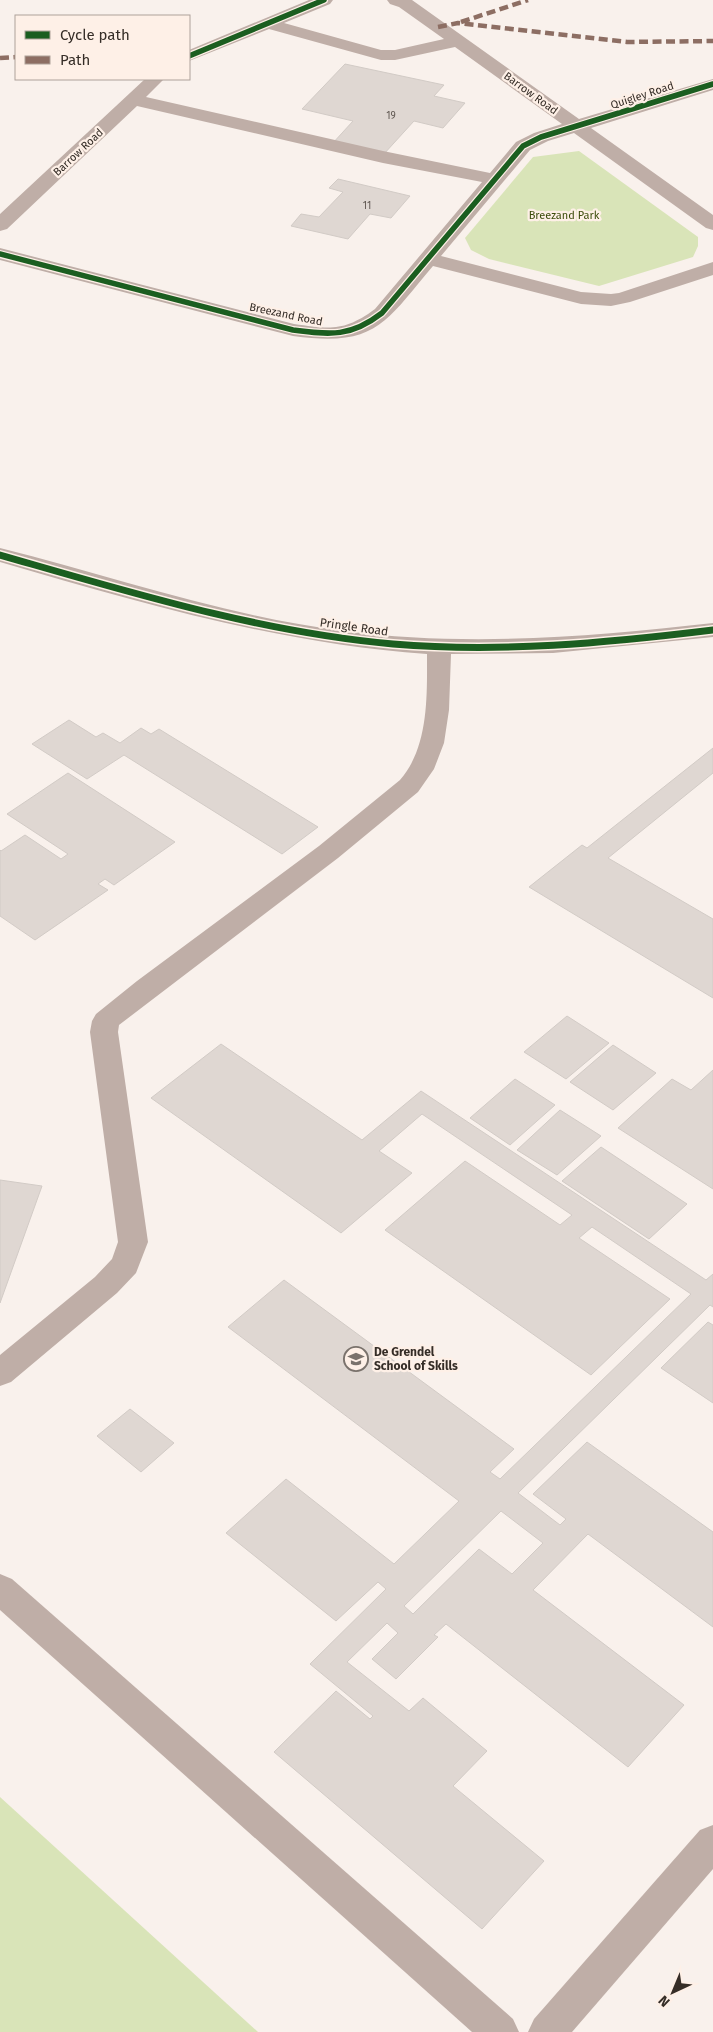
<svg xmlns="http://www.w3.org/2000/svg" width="713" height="2032" font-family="'Fira Sans',sans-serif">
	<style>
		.green { fill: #d9e4b8 }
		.building { fill: #dfd7d2; stroke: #d2cbc6; fill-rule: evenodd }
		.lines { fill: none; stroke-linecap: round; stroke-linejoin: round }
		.minor { fill: #bfaea7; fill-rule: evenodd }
		.quiet { stroke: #8d6e63; stroke-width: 4.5; stroke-dasharray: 9 4.5; stroke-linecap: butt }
		.cycleway-far1-casing { stroke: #fef0e7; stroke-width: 8 }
		.cycleway-casing { stroke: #fef0e7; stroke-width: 10 }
		.cycleway-far1 { stroke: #1b5e20; stroke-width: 5.5 }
		.cycleway { stroke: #1b5e20; stroke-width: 7 }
		.labels { text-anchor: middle; stroke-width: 4.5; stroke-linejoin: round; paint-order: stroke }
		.number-label { font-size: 10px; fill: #605852 }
		.far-street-label { font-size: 11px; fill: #352d27; stroke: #fef0e7 }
		.far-park-label { font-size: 11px; fill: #3b4c0b; stroke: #fef0e7 }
		.street-label { font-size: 12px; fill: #352d27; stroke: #fef0e7 }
		.poi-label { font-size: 12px; font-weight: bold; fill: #352d27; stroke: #fef0e7; text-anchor: start }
	</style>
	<rect width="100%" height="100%" fill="#f9f1ec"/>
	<g class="green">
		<path d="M579,151L698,237V246L693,257L599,286L489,259L471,250L465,238L533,157Z"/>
		<path d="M0,1797L258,2032H0Z"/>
	</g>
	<g class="building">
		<path d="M345,64L444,85L434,96L465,103L443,128L414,121L383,155L332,144L353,121L302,109Z"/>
		<path d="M338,179L410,196L391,218L370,214L348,239L291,226L301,214L319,217L343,192L329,188Z"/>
		<path d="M69,720L96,737L103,733L120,743L141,728L151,734L159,729L318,827L282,854L124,755L87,779L32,744Z"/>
		<path d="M713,748V773L608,858L713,919V998L529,887L582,845L587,848Z"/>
		<path d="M68,773L175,842L114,885L105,879L98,884L108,890L35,940L0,916V850L1,851L25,835L61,859L68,854L7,814Z"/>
		<path d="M567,1016L609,1043L566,1079L524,1052Z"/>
		<path d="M221,1044L362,1140L421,1091L706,1280L713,1274V1307L710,1305L518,1493L560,1525L566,1519L533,1494L587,1442L713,1532V1627L588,1534L533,1590L684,1705L628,1767L446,1624L434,1635L438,1637L396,1679L372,1659L398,1633L387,1623L347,1662L409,1711L423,1698L487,1751L453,1786L544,1861L482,1929L274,1752L336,1691L370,1719L373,1716L310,1664L386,1589L378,1582L336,1621L226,1533L286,1479L394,1564L459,1501L228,1327L284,1280L514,1449L490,1472L500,1479L691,1294L592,1227L579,1238L670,1299L591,1375L385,1230L465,1161L560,1225L572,1215L422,1114L379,1151L412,1173L341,1233L151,1098ZM501,1511L543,1543L512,1574L479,1549L413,1614L404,1606Z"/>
		<path d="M613,1045L656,1073L613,1110L570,1082Z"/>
		<path d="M713,1070V1189L618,1128L672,1079L691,1090Z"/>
		<path d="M515,1079L555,1105L510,1145L470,1118Z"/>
		<path d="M560,1110L601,1136L557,1175L517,1150Z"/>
		<path d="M601,1147L687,1204L649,1239L562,1181Z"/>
		<path d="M0,1180L42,1186L0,1303Z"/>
		<path d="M708,1322L713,1325V1403L661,1368Z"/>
		<path d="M130,1409L174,1443L141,1472L97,1436Z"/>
	</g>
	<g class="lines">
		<g class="minor">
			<path d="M309,0H333L330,4L284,23L381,50H395L444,39L399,7L390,4L387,0H412L579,119L713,79V90L591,128L713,215V230L706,228L574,133L548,141L530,150L441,256L581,292L611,294L619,293L713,262V275L630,302L611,306L581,304L433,266C384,324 376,347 293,336L0,260V248L294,324C330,329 344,332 375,309L482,182L383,163L137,106L7,229L0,231V214L145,79H164L146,97L383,151L490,173L516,142L534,133L562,124L455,47L395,60H381L269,29L189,61V50Z"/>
			<path d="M0,548C115,577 226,616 344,631C468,647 590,637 713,623V637L553,653L451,654L449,710L444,743L434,769L418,792L338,858L119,1025L118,1032L148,1242L136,1273L117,1293L11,1382L0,1386V1355L95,1277L112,1259L118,1242L90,1032L92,1021L96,1014L137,981L319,846L400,780C429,747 427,695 427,654C281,644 140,603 0,562Z"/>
			<path d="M0,1574L12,1579L513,2019L519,2032H472L0,1610Z"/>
			<path d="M713,1825V1869L572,2032H528L534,2019L700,1830Z"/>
		</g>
		<g class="quiet">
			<path d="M461,22L528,0"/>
			<path d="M438,27L458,23L627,42L713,41"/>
			<path d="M0,58L16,57"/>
		</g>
		<defs>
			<g id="cycleway-far1">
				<path d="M189,56L324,0"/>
				<path d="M0,254L293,330C331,335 351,337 382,313L523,146L541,137L713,84"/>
			</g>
			<path id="cycleway" d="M0,555C129,592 259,632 393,644C500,653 607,643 713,630"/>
		</defs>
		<use href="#cycleway-far1" class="cycleway-far1-casing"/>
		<use href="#cycleway" class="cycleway-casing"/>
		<use href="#cycleway-far1" class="cycleway-far1"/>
		<use href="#cycleway" class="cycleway"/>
	</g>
	<defs>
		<symbol id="school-ring" viewBox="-11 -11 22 22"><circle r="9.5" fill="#fef0e7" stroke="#7a726c" stroke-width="1.5"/><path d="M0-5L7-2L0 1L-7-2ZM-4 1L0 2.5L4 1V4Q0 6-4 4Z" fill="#7a726c"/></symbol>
	</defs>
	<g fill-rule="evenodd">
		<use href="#school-ring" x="342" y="1345" width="28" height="28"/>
	</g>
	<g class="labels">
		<g class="number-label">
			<text x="391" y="119">19</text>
			<text x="367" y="209">11</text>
		</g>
		<g class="far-street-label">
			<text transform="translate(531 93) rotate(36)" y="4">Barrow Road</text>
			<text transform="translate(642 95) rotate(-18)" y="4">Quigley Road</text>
			<text transform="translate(78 152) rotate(-43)" y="4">Barrow Road</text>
			<text transform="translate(286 314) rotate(12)" y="4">Breezand Road</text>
		</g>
		<g class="far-park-label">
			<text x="564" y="219">Breezand Park</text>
		</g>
		<g class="street-label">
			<text transform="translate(354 627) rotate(8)" y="4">Pringle Road</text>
		</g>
		<g class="poi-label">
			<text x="374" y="1356">De Grendel<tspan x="374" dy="14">School of Skills</tspan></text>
		</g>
	</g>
	<rect x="15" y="15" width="175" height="65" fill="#fef0e7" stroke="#aea29a"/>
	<rect x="25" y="31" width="25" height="8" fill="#1b5e20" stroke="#aea29a"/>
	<text x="60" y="40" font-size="15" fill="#352d27">Cycle path</text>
	<rect x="25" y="56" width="25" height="8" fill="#8d6e63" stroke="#aea29a"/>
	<text x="60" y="65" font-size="15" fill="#352d27">Path</text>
	<g transform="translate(673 1992) rotate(224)" stroke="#fef0e7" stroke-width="4" paint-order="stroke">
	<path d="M0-4L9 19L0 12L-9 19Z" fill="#352d27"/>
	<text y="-8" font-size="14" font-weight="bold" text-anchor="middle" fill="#352d27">N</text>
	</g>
</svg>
